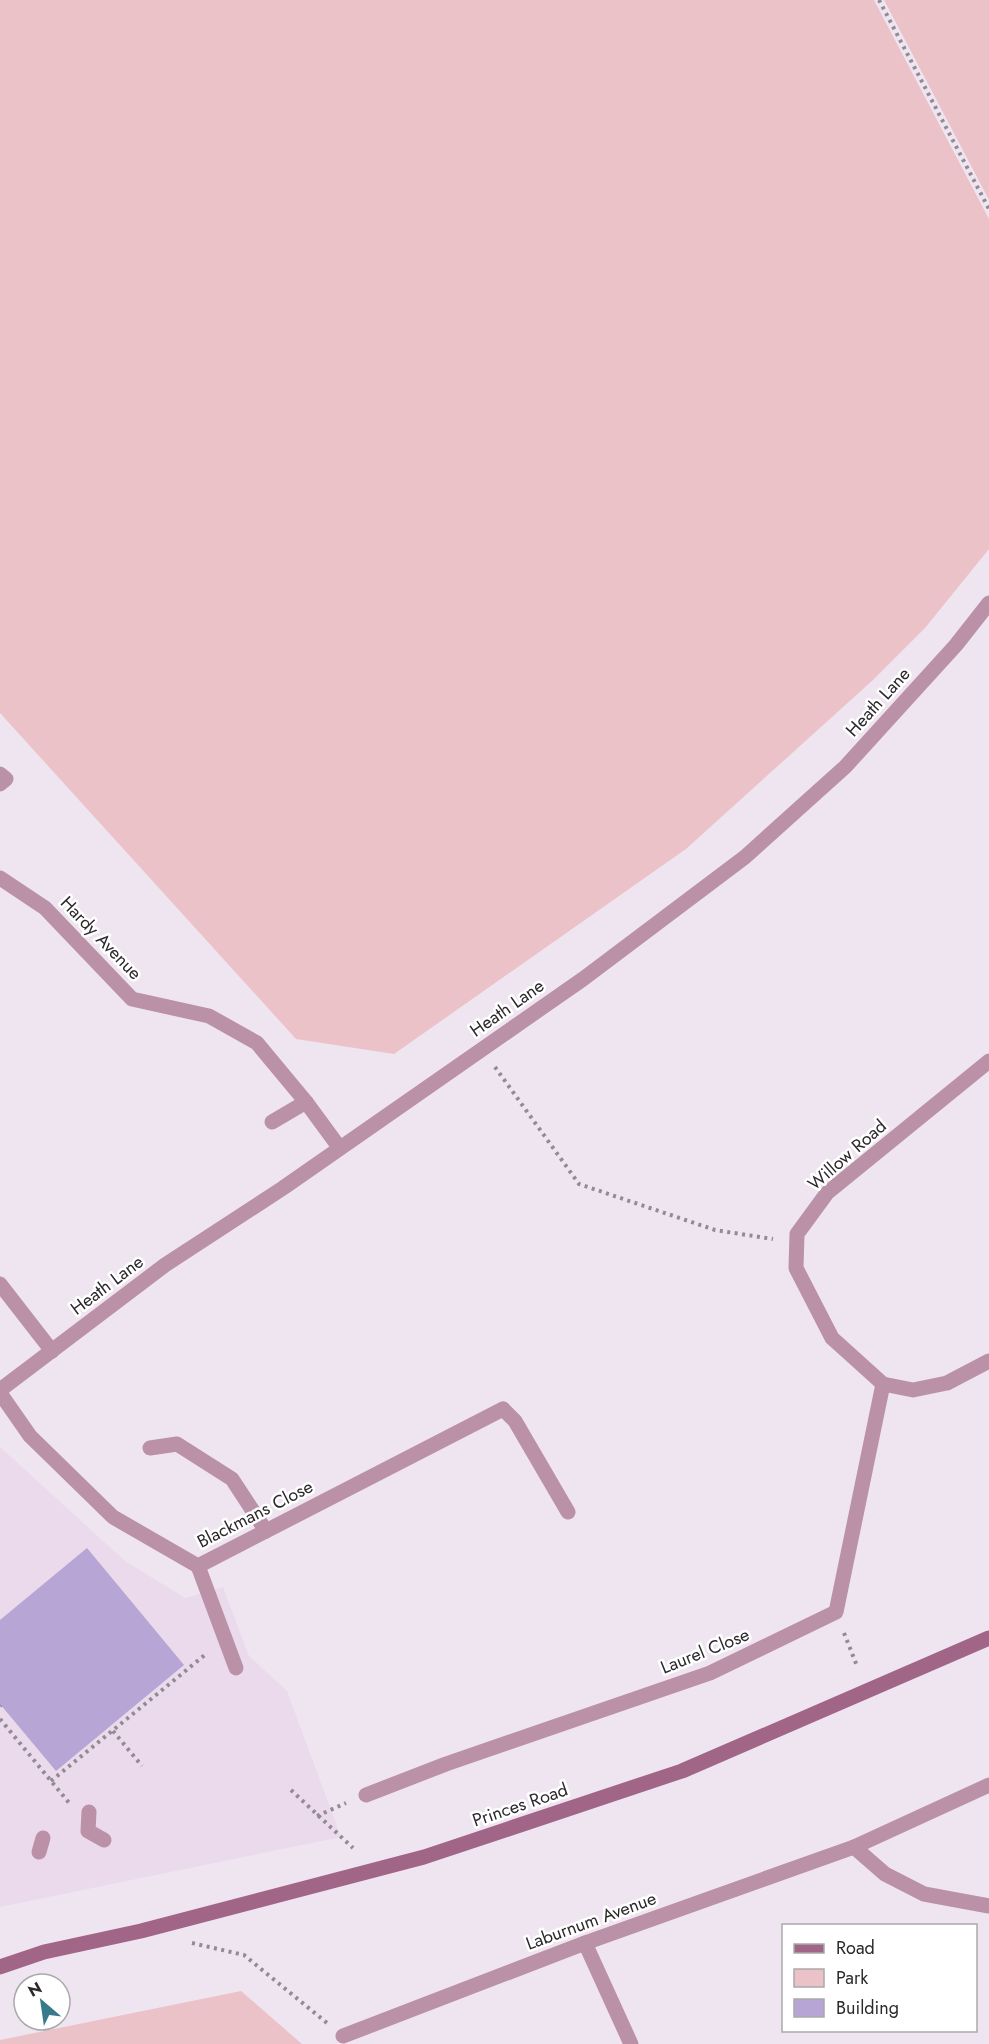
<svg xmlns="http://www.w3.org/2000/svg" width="989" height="2044" font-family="Jost,sans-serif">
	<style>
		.built { fill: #eadaec }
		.green { fill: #ecc2c9 }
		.building { fill: #b7a5d5 }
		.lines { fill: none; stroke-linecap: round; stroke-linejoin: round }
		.path { stroke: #928b93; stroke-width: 4; stroke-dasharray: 3 4.5; stroke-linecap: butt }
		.service { stroke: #bb91a7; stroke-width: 15 }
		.minor { stroke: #bb91a7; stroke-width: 15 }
		.tertiary { stroke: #bb91a7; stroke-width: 15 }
		.secondary { stroke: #a16587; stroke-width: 15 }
		.labels { text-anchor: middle; stroke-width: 5; stroke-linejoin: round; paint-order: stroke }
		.street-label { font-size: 18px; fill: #2c282c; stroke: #fff }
	</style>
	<rect width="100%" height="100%" fill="#efe5f0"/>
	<path class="built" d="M0,1447L125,1561L185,1598L223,1587L249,1656L287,1691L341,1837L0,1907Z"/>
	<g class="green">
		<path d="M0,0H874L989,219V549L925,628L873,680L686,849L394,1054L296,1039L0,713Z"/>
		<path d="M884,0H989V200Z"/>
		<path d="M241,1991L302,2044H0V2040Z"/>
	</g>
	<path class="building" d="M87,1548L184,1665L56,1771L0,1704V1620Z"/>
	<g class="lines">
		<g class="path">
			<path d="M879,0L989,209"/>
			<path d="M495,1067L579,1184L715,1230L773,1239"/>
			<path d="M844,1633L857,1666"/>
			<path d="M0,1706L1,1705"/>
			<path d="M0,1719L70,1804"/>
			<path d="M113,1731L142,1766"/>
			<path d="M51,1781L206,1654"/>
			<path d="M291,1790L353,1848"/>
			<path d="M317,1816L346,1803"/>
			<path d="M192,1943L244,1955L327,2023"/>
		</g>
		<g class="service">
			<path d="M0,774L6,779L0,784"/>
			<path d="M272,1122L306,1102"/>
			<path d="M503,1409L515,1421L568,1512"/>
			<path d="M150,1448L177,1444L232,1479L266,1531"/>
			<path d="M198,1566L236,1668"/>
			<path d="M89,1812L88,1831L104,1840"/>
			<path d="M39,1852L43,1838"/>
		</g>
		<g class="minor">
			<path d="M0,878L45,908L132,999L209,1016L257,1043L306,1102L339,1147"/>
			<path d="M989,1061L827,1193L797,1234L796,1268L832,1338L883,1384L913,1390L947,1383L989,1361"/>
			<path d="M0,1284L52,1351"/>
			<path d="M0,1393L30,1436L113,1517L198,1566L503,1409"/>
			<path d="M366,1795L446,1764L710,1673L836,1612L883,1384"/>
			<path d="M854,1847L885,1874L924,1894L989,1906"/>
			<path d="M585,1943L631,2044"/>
			<path d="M343,2036L585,1943L854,1847L989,1785"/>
		</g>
		<path class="tertiary" d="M0,1390L165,1265L283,1188L583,979L745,857L845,767L956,645L989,603"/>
		<path class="secondary" d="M0,1967L44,1952L141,1931L424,1857L682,1771L989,1638"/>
	</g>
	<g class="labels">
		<g class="street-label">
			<text transform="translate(878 702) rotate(-48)" y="6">Heath Lane</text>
			<text transform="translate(101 938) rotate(46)" y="6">Hardy Avenue</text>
			<text transform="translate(507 1008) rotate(-35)" y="6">Heath Lane</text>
			<text transform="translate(847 1155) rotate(-41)" y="6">Willow Road</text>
			<text transform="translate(107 1285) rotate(-37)" y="6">Heath Lane</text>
			<text transform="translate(255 1514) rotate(-27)" y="6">Blackmans Close</text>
			<text transform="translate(705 1651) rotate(-22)" y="6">Laurel Close</text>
			<text transform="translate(520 1805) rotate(-19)" y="6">Princes Road</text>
			<text transform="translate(591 1921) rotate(-20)" y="6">Laburnum Avenue</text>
		</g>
	</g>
	<rect x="782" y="1924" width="195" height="108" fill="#ffffff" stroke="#aba9ab" stroke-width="1.5"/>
	<rect x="794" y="1944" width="30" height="9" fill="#a16587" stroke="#aba9ab" stroke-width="1.5"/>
	<text x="836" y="1954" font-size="18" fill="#2c282c">Road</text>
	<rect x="794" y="1969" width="30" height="18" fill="#ecc2c9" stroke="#aba9ab" stroke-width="1.5"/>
	<text x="836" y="1984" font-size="18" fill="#2c282c">Park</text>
	<rect x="794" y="1999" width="30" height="18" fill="#b7a5d5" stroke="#aba9ab" stroke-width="1.5"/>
	<text x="836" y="2014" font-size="18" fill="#2c282c">Building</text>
	<g transform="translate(42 2002) rotate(331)"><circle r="28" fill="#ffffff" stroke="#aba9ab" stroke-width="1.5"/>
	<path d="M0-4.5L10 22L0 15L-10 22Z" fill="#377b8a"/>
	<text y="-9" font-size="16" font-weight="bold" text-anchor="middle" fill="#2c282c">N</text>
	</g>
</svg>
